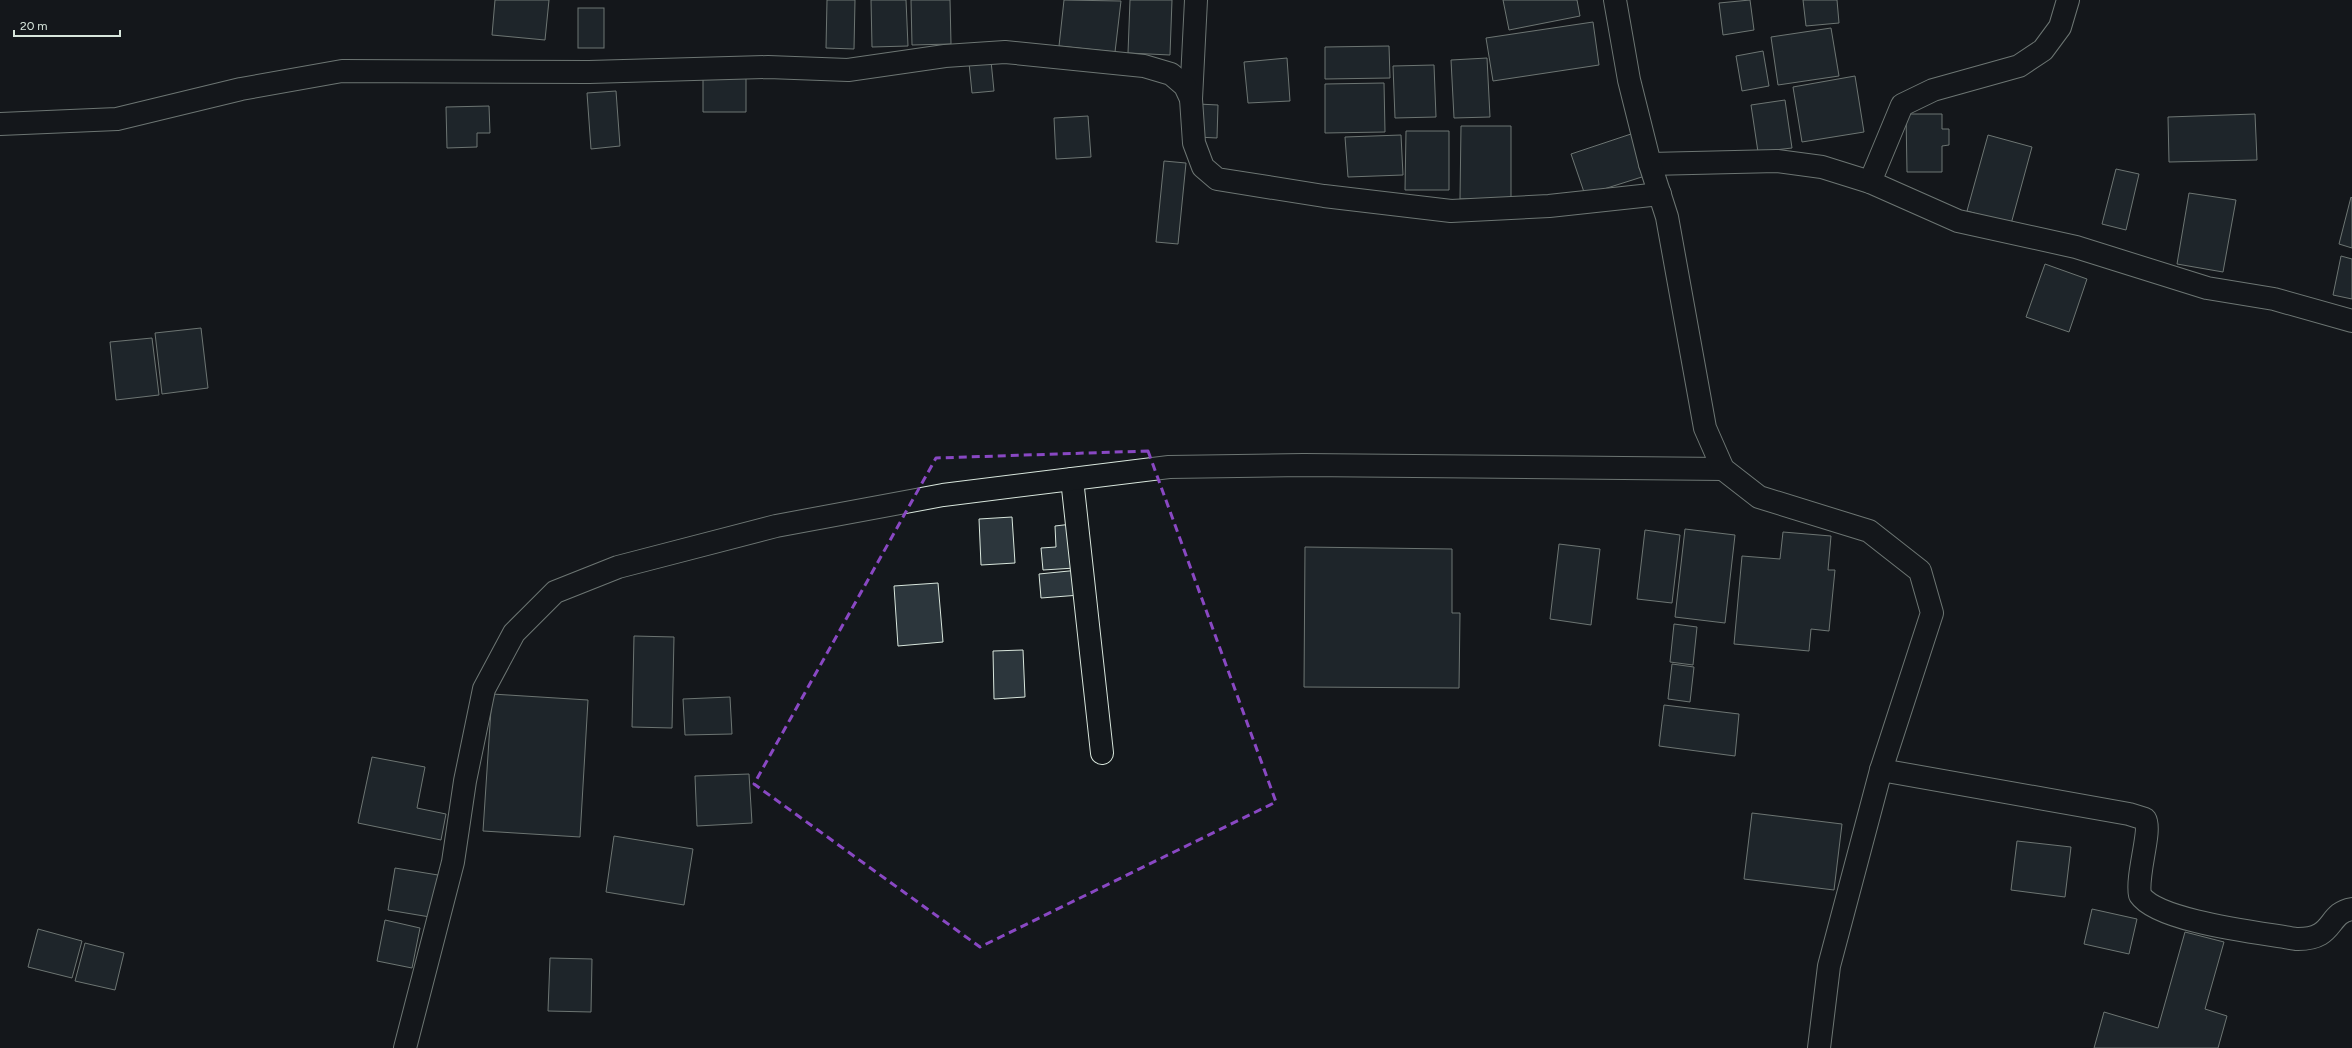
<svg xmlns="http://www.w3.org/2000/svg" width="2352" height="1048" font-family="Figtree,sans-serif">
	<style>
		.building { fill: #2c363c; stroke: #d8e6dc }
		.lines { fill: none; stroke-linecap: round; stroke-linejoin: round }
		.street-casing { stroke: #d8e6dc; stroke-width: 24 }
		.secondary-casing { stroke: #d8e6dc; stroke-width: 24 }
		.street { stroke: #14181c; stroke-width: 22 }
		.secondary { stroke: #14181c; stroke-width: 22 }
		.marked { fill: none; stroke: #8948c3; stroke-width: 3; stroke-dasharray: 8 5; stroke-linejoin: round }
	</style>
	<rect width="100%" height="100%" fill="#14181c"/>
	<g class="building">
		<path d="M495,0H549L545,40L492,35Z"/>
		<path d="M827,0H855L854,49L826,48Z"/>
		<path d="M871,0H906L908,46L872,47Z"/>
		<path d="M911,0H950L951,44L912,45Z"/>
		<path d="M1064,0L1121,1L1115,52L1059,46Z"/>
		<path d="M1130,0H1172L1170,55L1128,53Z"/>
		<path d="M1503,0H1577L1580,16L1509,30Z"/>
		<path d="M1750,0L1754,30L1723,35L1719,3Z"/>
		<path d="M1803,0H1837L1839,23L1806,26Z"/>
		<rect x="578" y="8" width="26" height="40"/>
		<path d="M1593,22L1599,65L1493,81L1486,38Z"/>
		<path d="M1831,28L1839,76L1778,85L1771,37Z"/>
		<path d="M1389,46L1390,78L1325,79V47Z"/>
		<path d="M1763,51L1769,86L1742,91L1736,56Z"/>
		<path d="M1287,58L1290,101L1248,103L1244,62Z"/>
		<path d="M1487,58L1490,117L1454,118L1451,60Z"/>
		<path d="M991,61L994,91L972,93L969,63Z"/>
		<path d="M1434,65L1436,117L1395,118L1393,66Z"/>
		<path d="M746,73V112H703V74Z"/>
		<path d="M1855,76L1864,132L1802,142L1793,87Z"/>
		<path d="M1384,83L1385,132L1325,133V84Z"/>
		<path d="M616,91L620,146L591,149L587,93Z"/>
		<path d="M1785,100L1792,148L1758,152L1751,105Z"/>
		<path d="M1198,104L1218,105L1217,138L1197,137Z"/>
		<path d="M489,106L490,133H477V147L447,148L446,107Z"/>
		<path d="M1906,114H1942V129H1949V145L1942,146V172H1907Z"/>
		<path d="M2255,114L2257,160L2169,162L2168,117Z"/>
		<path d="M1088,116L1091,157L1056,159L1054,118Z"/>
		<path d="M1461,126H1511V199H1460Z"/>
		<path d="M1406,131H1449V190H1405Z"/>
		<path d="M1631,134L1645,176L1585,195L1571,154Z"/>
		<path d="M1401,135L1403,175L1348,177L1345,137Z"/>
		<path d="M1988,135L2032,147L2011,224L1967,211Z"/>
		<path d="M1164,161L1186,163L1178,244L1156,242Z"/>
		<path d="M2116,169L2139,174L2126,230L2102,224Z"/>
		<path d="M2189,193L2236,200L2223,272L2177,264Z"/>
		<path d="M2351,197L2352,198V248L2339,244Z"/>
		<path d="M2341,256L2352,259V299L2333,295Z"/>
		<path d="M2045,264L2087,279L2069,332L2026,317Z"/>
		<path d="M201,328L208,388L162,394L155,333Z"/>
		<path d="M152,338L159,395L116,400L110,342Z"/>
		<path d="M1012,517L1015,563L981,565L979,519Z"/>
		<path d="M1072,524L1075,568L1043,570L1041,548L1056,547L1055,526Z"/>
		<path d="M1685,529L1735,535L1725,623L1675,617Z"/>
		<path d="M1645,530L1680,535L1672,603L1637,599Z"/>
		<path d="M1783,532L1831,536L1828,570H1835L1829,631L1811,629L1809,651L1734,644L1742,556L1780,559Z"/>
		<path d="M1559,544L1600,549L1591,625L1550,619Z"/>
		<path d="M1305,547L1452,549V613H1460L1459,688L1304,687Z"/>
		<path d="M1079,570L1080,595L1041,598L1039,574Z"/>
		<path d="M938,583L943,642L898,646L894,586Z"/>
		<path d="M1674,624L1697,627L1693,665L1670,662Z"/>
		<path d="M634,636L674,637L672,728L632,727Z"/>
		<path d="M1023,650L1025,697L994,699L993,651Z"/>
		<path d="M1672,664L1694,667L1690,702L1668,699Z"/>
		<path d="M492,694L588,700L580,837L483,831Z"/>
		<path d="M730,697L732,734L685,735L683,699Z"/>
		<path d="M1664,705L1739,714L1735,756L1659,746Z"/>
		<path d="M372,757L425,767L417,808L446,814L441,840L358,823Z"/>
		<path d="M749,774L752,823L697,826L695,776Z"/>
		<path d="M1752,813L1842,824L1834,890L1744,879Z"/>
		<path d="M614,836L693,849L684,905L606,892Z"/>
		<path d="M2017,841L2071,847L2065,897L2011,890Z"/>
		<path d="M395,868L438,875L430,917L388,910Z"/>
		<path d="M2092,909L2137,919L2129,954L2084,944Z"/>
		<path d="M385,920L420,928L412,968L377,961Z"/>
		<path d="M38,929L82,941L72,978L28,967Z"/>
		<path d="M2185,932L2224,942L2205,1009L2227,1016L2218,1048H2094L2104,1012L2158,1028Z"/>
		<path d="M85,943L124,953L115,990L75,981Z"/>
		<path d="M550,958L592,959L591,1012L548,1011Z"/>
	</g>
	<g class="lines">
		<defs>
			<g id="street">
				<path d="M1191,99L1196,0"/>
				<path d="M0,124L117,119L241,89L342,71L589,72L768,67L848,70L945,56L1005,52L1144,66L1171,74L1185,86L1191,99L1194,143L1203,167L1217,179L1324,196L1451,211L1549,206L1660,194"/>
				<path d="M1650,164L1777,161L1822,167L1870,182L1958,221L2076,247L2207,288L2274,299L2352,321"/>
				<path d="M1870,182L1902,105L1933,90L2019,66L2043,50L2060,27L2068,0"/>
				<path d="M1072,479L1102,753"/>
				<path d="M1881,770L2129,814L2145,819C2152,830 2136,875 2140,895C2158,922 2263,933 2296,939C2336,940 2326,913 2352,909"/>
				<path d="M405,1048L453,862L465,781L484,689L514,633L555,592L618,567L776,526L943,495L1169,467L1304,465L1723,469"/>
			</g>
			<path id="secondary" d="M1615,0L1629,80L1650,164L1667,217L1705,428L1723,469L1759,497L1869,531L1920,571L1932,613L1881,770L1829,966L1819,1048"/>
		</defs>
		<use href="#street" class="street-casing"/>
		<use href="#secondary" class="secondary-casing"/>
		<use href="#street" class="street"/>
		<use href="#secondary" class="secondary"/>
	</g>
	<path d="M0 0H2352V1048H0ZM1148,451L1276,802L980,947L754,784L936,458Z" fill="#14181c" fill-opacity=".55" fill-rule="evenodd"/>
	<path class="marked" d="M1148,451L1276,802L980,947L754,784L936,458Z"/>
	<path d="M14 30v6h106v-6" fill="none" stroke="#d8e6dc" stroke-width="2"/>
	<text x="20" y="30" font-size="12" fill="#d8e6dc" stroke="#14181c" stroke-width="3" paint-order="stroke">20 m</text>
</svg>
